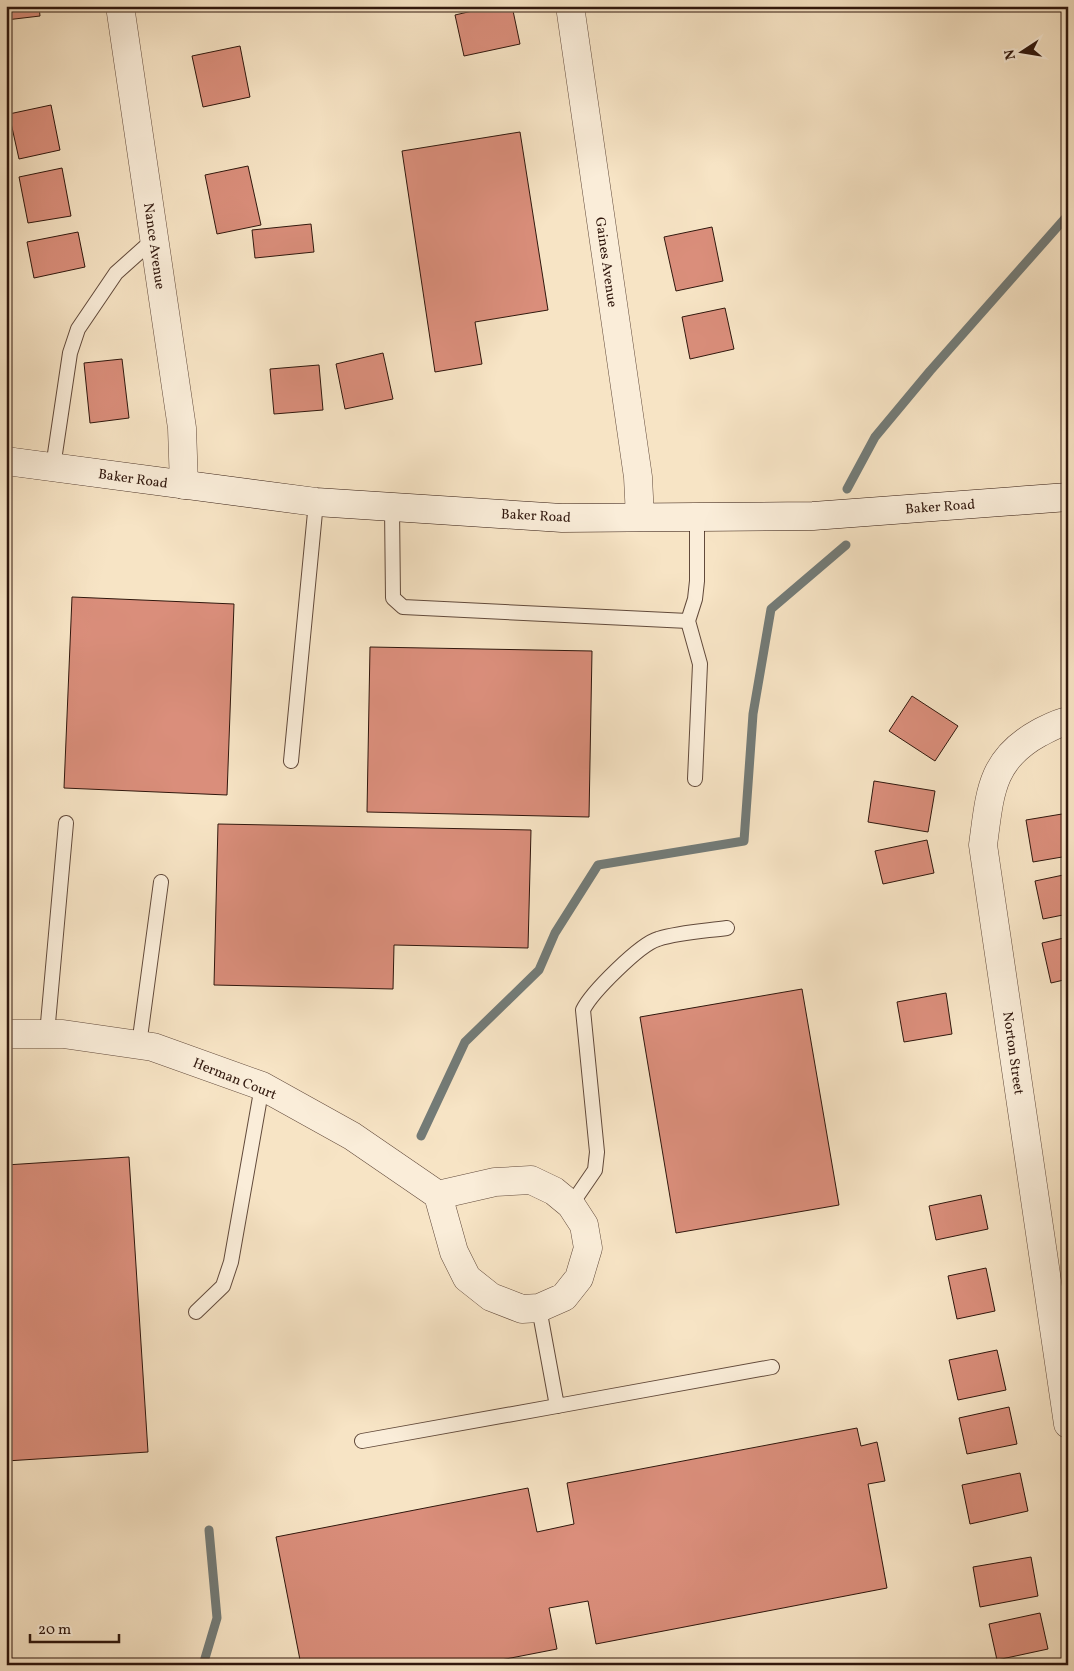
<svg xmlns="http://www.w3.org/2000/svg" width="1074" height="1671" font-family="Vollkorn,serif">
	<style>
		.lines { fill: none; stroke-linecap: round; stroke-linejoin: round }
		.stream { stroke: #737b77; stroke-width: 9 }
		.building { fill: #da8e7b; stroke: #30170d }
		.lane-casing { stroke: #624a3b; stroke-width: 16 }
		.street-casing { stroke: #624a3b; stroke-width: 29 }
		.secondary-casing { stroke: #30170d; stroke-width: 29 }
		.lane { stroke: #faedd9; stroke-width: 14 }
		.street { stroke: #faedd9; stroke-width: 28 }
		.secondary { stroke: #faedd9; stroke-width: 28 }
		.labels { text-anchor: middle; stroke-width: 4.5; stroke-linejoin: round; paint-order: stroke }
		.street-label { font-size: 14px; fill: #30170d; stroke: #faedd9 }
	</style>
	<rect width="100%" height="100%" fill="#f7e4c5"/>
	<filter id="stains"><feTurbulence type="fractalNoise" baseFrequency=".004" numOctaves="4"/><feColorMatrix values="0 0 0 0 .2 0 0 0 0 .09 0 0 0 0 .02 0 0 0 .5 -.17"/></filter>
	<radialGradient id="worn" r=".72"><stop offset=".6" stop-color="#630" stop-opacity="0"/><stop offset="1" stop-color="#630" stop-opacity=".3"/></radialGradient>
	<g class="lines">
		<g class="stream">
			<path d="M847,489L875,437L930,371L1068,215"/>
			<path d="M421,1136L465,1042L539,970L555,933L598,865L744,841L753,714L771,609L846,545"/>
			<path d="M203,1665L217,1618L209,1530"/>
		</g>
	</g>
	<g class="building">
		<path d="M6,6H39L40,16L6,20Z"/>
		<path d="M494,6H512L520,44L464,56L455,15Z"/>
		<path d="M240,46L250,97L203,107L192,56Z"/>
		<path d="M51,105L60,150L19,159L9,114Z"/>
		<path d="M520,132L548,310L475,322L482,364L435,372L402,151Z"/>
		<path d="M248,166L261,225L217,234L205,175Z"/>
		<path d="M62,168L71,216L28,223L19,177Z"/>
		<path d="M311,224L314,252L255,258L252,230Z"/>
		<path d="M712,227L723,281L676,291L664,237Z"/>
		<path d="M78,232L85,267L34,278L27,242Z"/>
		<path d="M725,308L734,349L690,359L682,317Z"/>
		<path d="M6,340H11L6,399Z"/>
		<path d="M383,353L393,399L345,409L336,364Z"/>
		<path d="M122,359L129,418L90,423L84,363Z"/>
		<path d="M319,365L323,410L274,414L270,369Z"/>
		<path d="M72,597L234,604L227,795L64,788Z"/>
		<path d="M370,647L592,651L589,817L367,812Z"/>
		<path d="M912,696L958,726L935,761L889,731Z"/>
		<path d="M874,781L935,791L928,832L868,822Z"/>
		<path d="M1068,813V856L1033,862L1026,820Z"/>
		<path d="M218,824L531,830L528,948L394,945L393,989L214,985Z"/>
		<path d="M927,840L934,873L883,884L875,851Z"/>
		<path d="M1068,874V914L1043,919L1035,881Z"/>
		<path d="M1068,937V979L1051,983L1042,943Z"/>
		<path d="M802,989L839,1205L676,1233L640,1017Z"/>
		<path d="M946,993L952,1034L904,1042L897,1002Z"/>
		<path d="M129,1157L148,1452L6,1461V1165Z"/>
		<path d="M981,1195L988,1229L936,1240L929,1206Z"/>
		<path d="M986,1268L995,1311L957,1319L948,1276Z"/>
		<path d="M997,1350L1006,1390L958,1400L949,1360Z"/>
		<path d="M1009,1407L1017,1444L967,1454L959,1418Z"/>
		<path d="M857,1428L861,1446L877,1442L885,1481L868,1484L887,1588L596,1644L588,1601L549,1608L557,1649L475,1665H301L276,1537L528,1488L537,1532L574,1524L567,1483Z"/>
		<path d="M1020,1473L1028,1511L970,1524L962,1485Z"/>
		<path d="M1031,1557L1038,1596L980,1607L973,1567Z"/>
		<path d="M1040,1613L1048,1649L997,1660L989,1624Z"/>
	</g>
	<g class="lines">
		<defs>
			<g id="lane">
				<path d="M53,467L70,353L78,329L116,273L154,239"/>
				<path d="M392,507L393,598L403,607L688,621"/>
				<path d="M291,761L316,502"/>
				<path d="M695,779L700,664L688,621L695,599L697,581V517"/>
				<path d="M47,1034L66,823"/>
				<path d="M139,1045L161,882"/>
				<path d="M571,1205L595,1170L597,1152L583,1010C591,993 640,944 658,939C680,932 705,931 727,928"/>
				<path d="M539,1308L557,1406L772,1367"/>
				<path d="M196,1312L223,1286L231,1262L262,1086"/>
				<path d="M362,1441L557,1406"/>
			</g>
			<g id="street">
				<path d="M120,6L182,428L184,485"/>
				<path d="M570,6L638,477L640,517"/>
				<path d="M1068,721C1057,723 1049,728 1039,733C990,760 990,794 983,845L1068,1424"/>
				<path d="M6,1034H63L153,1047L262,1086L352,1136L438,1195L454,1252L467,1278L491,1297L522,1309L539,1308L564,1297L579,1278L588,1248L584,1225L571,1205L554,1191L531,1180L495,1182L438,1195"/>
			</g>
			<path id="secondary" d="M6,461L316,502L562,518L813,516L1068,497"/>
		</defs>
		<use href="#lane" class="lane-casing"/>
		<use href="#street" class="street-casing"/>
		<use href="#secondary" class="secondary-casing"/>
		<use href="#lane" class="lane"/>
		<use href="#street" class="street"/>
		<use href="#secondary" class="secondary"/>
	</g>
	<g class="labels">
		<g class="street-label">
			<text transform="translate(155 246) rotate(82)" y="5">Nance Avenue</text>
			<text transform="translate(607 262) rotate(82)" y="5">Gaines Avenue</text>
			<text transform="translate(133 478) rotate(8)" y="5">Baker Road</text>
			<text transform="translate(940 506) rotate(-4)" y="5">Baker Road</text>
			<text transform="translate(536 515) rotate(3)" y="5">Baker Road</text>
			<text transform="translate(1014 1053) rotate(82)" y="5">Norton Street</text>
			<text transform="translate(235 1078) rotate(22)" y="5">Herman Court</text>
		</g>
	</g>
	<rect width="1074" height="1671" fill="none" stroke="#f7e4c5" stroke-width="25"/>
	<rect x="8" y="8" width="1059" height="1656" fill="none" stroke="#30170d" stroke-width="2.5"/>
	<rect x="12" y="12" width="1049" height="1646" fill="none" stroke="#30170d"/>
	<g transform="translate(1022 52) rotate(258)" stroke="#faedd9" stroke-width="4" paint-order="stroke">
	<path d="M0-4L9 19L0 12L-9 19Z" fill="#30170d"/>
	<text y="-8" font-size="14" font-weight="bold" text-anchor="middle" fill="#30170d">N</text>
	</g>
	<path d="M30 1634v8h89v-8" fill="none" stroke="#30170d" stroke-width="2.5"/>
	<text x="38" y="1634" font-size="15" fill="#30170d" stroke="#faedd9" stroke-width="4" paint-order="stroke">20 m</text>
	<rect width="100%" height="100%" filter="url(#stains)"/>
	<rect width="100%" height="100%" fill="url(#worn)"/>
</svg>
